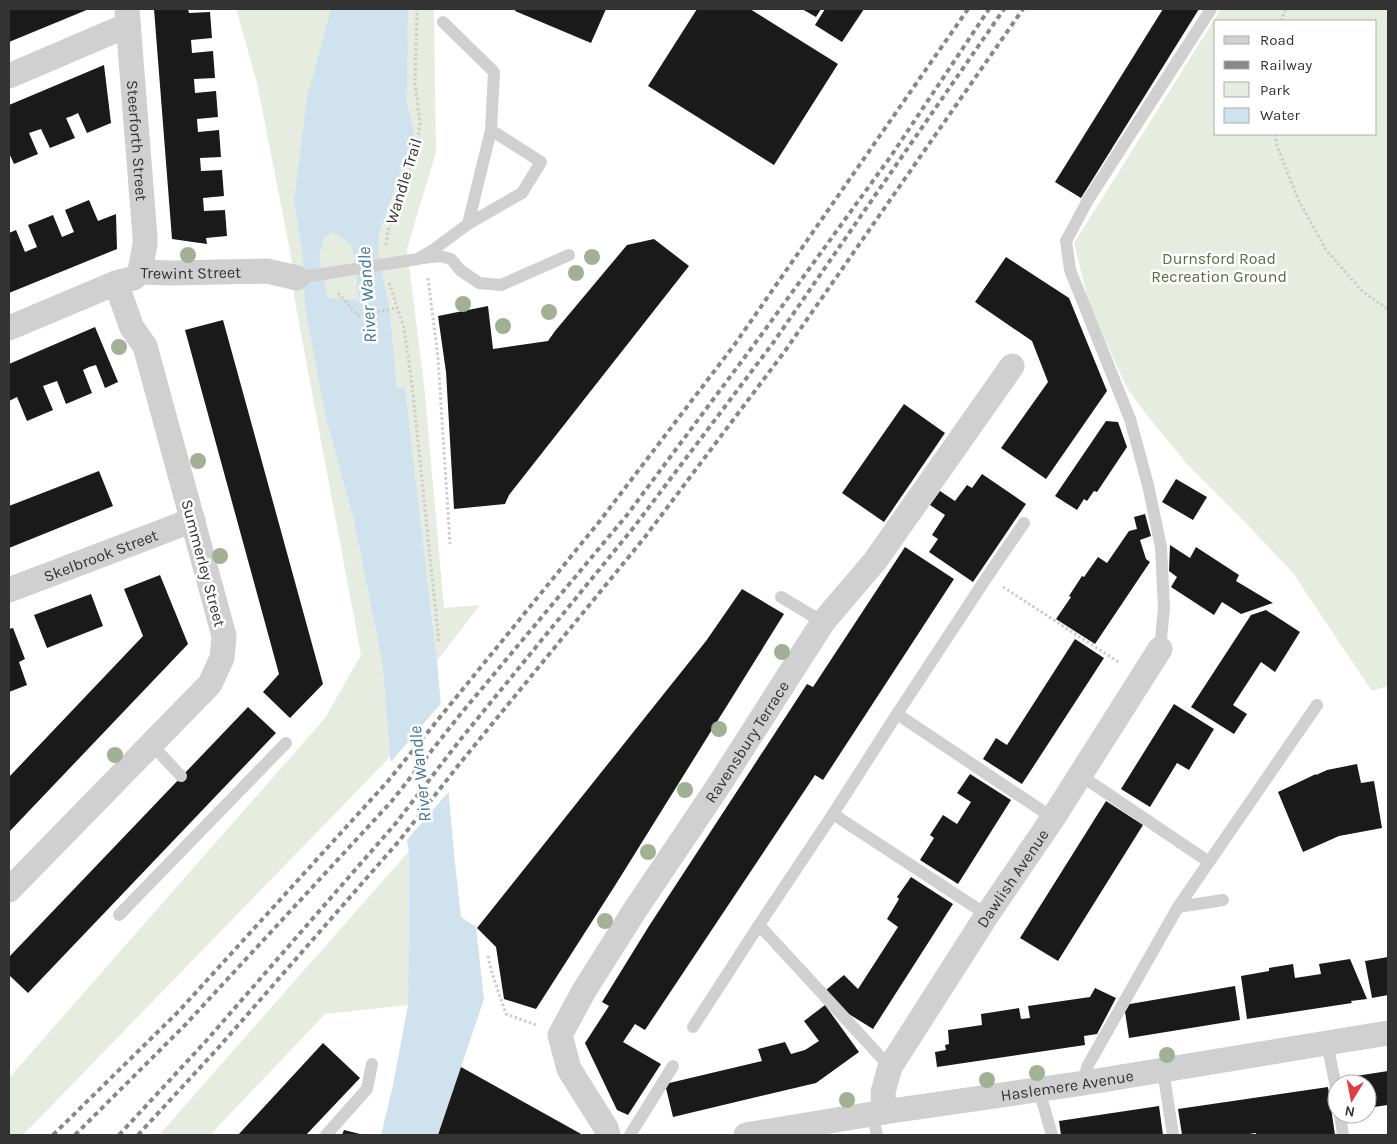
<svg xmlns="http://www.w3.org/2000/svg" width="1397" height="1144" font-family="Karla,sans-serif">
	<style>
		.green { fill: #e6ecdf; fill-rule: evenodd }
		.water { fill: #cfe2ee; fill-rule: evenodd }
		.pier { fill: #fff }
		.building { fill: #1a1a1a }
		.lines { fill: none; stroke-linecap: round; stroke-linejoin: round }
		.path { stroke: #cdcdcd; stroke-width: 3; stroke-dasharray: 2.5 2.5; stroke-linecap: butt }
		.service { stroke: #d0d0d0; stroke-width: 12 }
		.minor { stroke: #d0d0d0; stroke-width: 25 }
		.rail { stroke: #888; stroke-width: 4; stroke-dasharray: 5 4; stroke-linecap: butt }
		.tree { fill: #a2b095 }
		.labels { text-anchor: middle; stroke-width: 5; stroke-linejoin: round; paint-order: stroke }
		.street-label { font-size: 16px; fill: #333; stroke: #fff }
		.park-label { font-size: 16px; fill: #56703f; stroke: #fff }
		.water-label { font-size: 18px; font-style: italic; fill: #3f7597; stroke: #fff }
	</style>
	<rect width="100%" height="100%" fill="#fff"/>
	<g class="green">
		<path d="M236,9H434L436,152L407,249L424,384L444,608L480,605L437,661L405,387H397L391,326L305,308L326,419L353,517L382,661L390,757L23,1135H9V1078L325,718L361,655L294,296L291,256L257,83Z"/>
		<path d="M1221,9H1388V686L1372,691L1293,573L1244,521L1186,463L1146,414L1127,388L1090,307L1074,243ZM1216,21H1376V134H1216Z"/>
		<path d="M409,851L408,1005L325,1014L210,1135H159Z"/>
	</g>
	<path class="water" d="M331,9H408L407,103L414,132L379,234L378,252L390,313L397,387H405L437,661L454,854L461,917L476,927L484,999L438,1135H381L393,1085L408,1005L409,851L390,757L382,661L353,517L326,419L305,308L303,257L294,201L307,98ZM332,232L351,244L355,258L358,300L328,298L319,257L324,238Z"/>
	<path class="pier" d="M443,701L451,789L405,842L389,764Z"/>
	<g class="building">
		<path d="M9,9H89L9,42Z"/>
		<path d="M154,9H188L189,13L210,12L212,38L191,40L192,53L213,51L215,78L194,79L195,93L216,91L218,117L197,119L198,132L219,130L221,157L200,158L201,171L222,170L224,196L203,198L204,211L225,210L227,236L206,238L207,244L172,239Z"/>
		<path d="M516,9H606L591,43L515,11Z"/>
		<path d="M697,9H750L838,64L774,165L648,86Z"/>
		<path d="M802,9H821L816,17Z"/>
		<path d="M825,9H864L842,42L815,25Z"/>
		<path d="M1163,9H1199L1081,198L1055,182Z"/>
		<path d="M104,65L111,123L87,133L78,113L72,116L66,118L75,138L50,148L41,129L29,133L38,154L14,164L9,153V105Z"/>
		<path d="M89,200L98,221L116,214L117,249L9,293V233L16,230L25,252L37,247L28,225L53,215L62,237L74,232L65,210Z"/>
		<path d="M654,239L689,266L509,495L505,504L454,509L446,372L438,316L488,306L493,349L548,341L555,331L627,245Z"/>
		<path d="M1006,257L1069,298L1107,391L1046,479L1001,448L1048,382L1032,341L975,302Z"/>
		<path d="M223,320L323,684L290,718L263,692L279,674L185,330Z"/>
		<path d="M95,327L118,382L105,388L96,365L89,367L83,370L92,393L66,404L57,381L43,386L53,410L27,421L17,397L9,401V364Z"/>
		<path d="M904,404L945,433L884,522L842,493Z"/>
		<path d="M1106,421L1118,422L1127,447L1097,492L1094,491L1087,501L1084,499L1077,510L1055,496Z"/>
		<path d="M99,471L113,506L9,548V506Z"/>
		<path d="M982,474L1026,504L973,582L929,552L938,539L932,535L945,515L930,505L940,491L955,501L967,485L972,488Z"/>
		<path d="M1176,479L1207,497L1193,520L1162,502Z"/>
		<path d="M1145,514L1151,536L1140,540L1146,559L1150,562L1095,644L1056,619L1071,597L1069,596L1082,576L1084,577L1098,557L1107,563L1129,531L1137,529L1134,517Z"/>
		<path d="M1170,545L1190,558L1196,547L1239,575L1236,581L1273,603L1241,614L1222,602L1214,615L1171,587L1177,577L1169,571Z"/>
		<path d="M905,547L954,579L823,780L815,775L645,1030L635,1024L623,1042L661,1064L628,1115L617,1110L585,1043L609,1006L602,1002L649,926L807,684L813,687Z"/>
		<path d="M160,575L188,644L9,832V777L143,636L124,589Z"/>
		<path d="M742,589L784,614L616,884L536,1009L504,999L496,947L477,928L706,641Z"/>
		<path d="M91,594L103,626L47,648L34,615Z"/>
		<path d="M1266,610L1300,632L1275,672L1261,662L1233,705L1247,714L1234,734L1191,707L1251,615Z"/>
		<path d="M13,628L25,659L19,662L27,685L9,692V629Z"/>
		<path d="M1075,639L1104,658L1022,784L983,759L996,738L1007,745Z"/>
		<path d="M1174,704L1214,729L1189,770L1177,763L1150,807L1121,789Z"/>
		<path d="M248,707L276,733L28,993L9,975V957Z"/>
		<path d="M1357,764L1361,783L1374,781L1382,828L1339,836L1303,852L1278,792L1316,774V775L1327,770Z"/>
		<path d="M970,774L1011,800L958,884L920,860L934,838L930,835L943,815L957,824L971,802L957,793Z"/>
		<path d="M1106,801L1143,825L1058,961L1020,938Z"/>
		<path d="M911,877L953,904L873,1029L844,1011L826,990L844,975L858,989L898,927L887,919L899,899L897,897Z"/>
		<path d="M1388,957V995L1372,998L1365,961Z"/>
		<path d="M1350,959L1367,999L1351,1001L1352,1003L1247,1019L1241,976L1269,971V968L1293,964L1295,978L1321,974L1319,964Z"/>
		<path d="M1235,986L1240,1020L1129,1038L1124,1005Z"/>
		<path d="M1095,988L1116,998L1097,1034L1084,1036L1085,1045L937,1067L935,1052L946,1050L945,1045L949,1044L948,1030L982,1025L981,1014L1019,1008L1021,1019L1030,1018L1028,1006L1090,997Z"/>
		<path d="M825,1005L859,1052L816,1083L673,1117L665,1084L762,1061L758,1049L785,1042L791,1054L805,1050L819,1041L804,1021Z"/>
		<path d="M323,1043L360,1078L306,1135H238Z"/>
		<path d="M461,1067L583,1135H438Z"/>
		<path d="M1388,1071V1105L1367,1108V1084H1344L1343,1078Z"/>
		<path d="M1328,1087L1335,1135H1256V1133L1242,1135H1182L1178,1109Z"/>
		<path d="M1159,1106L1163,1135H1061L1059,1121Z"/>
		<path d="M344,1130L364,1135H342Z"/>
	</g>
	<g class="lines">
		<g class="path">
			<path d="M1281,21L1286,9"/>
			<path d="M1275,134L1277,146L1298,199L1326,250L1363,292L1388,309"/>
			<path d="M386,245L388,231L416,150L420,123L415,83L417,9"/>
			<path d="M428,278L438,358L450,544"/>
			<path d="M389,283L404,328L412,384L439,643"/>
			<path d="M338,293L358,316L396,308"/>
			<path d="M1003,587L1120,663"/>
			<path d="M488,956L491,970L506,1014L536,1025"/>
		</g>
		<g class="service">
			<path d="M443,22L494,72L491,130L468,224"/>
			<path d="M423,258L440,256L451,259L460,270L479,283L501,285L569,255"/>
			<path d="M297,278L418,259L433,250L468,224L522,193L541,162L491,130"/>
			<path d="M1024,523L987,577L897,714L1053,818"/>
			<path d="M781,597L823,622"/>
			<path d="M1160,649L1164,608L1161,547L1148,485L1130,419L1070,270L1066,241L1088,200L1211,9"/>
			<path d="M897,714L833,814L987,915"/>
			<path d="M152,745L181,776"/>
			<path d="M1080,775L1209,862"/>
			<path d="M833,814L759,925L890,1067"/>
			<path d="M1178,907L1317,705"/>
			<path d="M119,915L286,743"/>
			<path d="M693,1027L759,925"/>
			<path d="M1327,1043L1337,1092"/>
			<path d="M1163,1070L1173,1135"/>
			<path d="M1084,1083L1087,1067L1178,907L1223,900"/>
			<path d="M1039,1090L1052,1135"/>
			<path d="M872,1114L877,1135"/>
			<path d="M1340,1114L1343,1135"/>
			<path d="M326,1135L367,1089L372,1064"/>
			<path d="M630,1135L673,1066"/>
		</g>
		<g class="minor">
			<path id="s1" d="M127,9L145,237V244L140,272"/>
			<path d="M9,76L128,25"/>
			<path id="s2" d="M9,328L116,283L134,278L140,272L171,273L267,271L297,278"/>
			<path id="s3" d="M9,590L193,520"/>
			<path d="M9,890L210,684L222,658L224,636L145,346L132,328L116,283"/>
			<path id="s4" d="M884,1112L883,1092L890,1067L987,915L1053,818L1160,649"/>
			<path id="s5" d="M608,1135L606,1128L569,1069L560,1035L585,989L635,910L717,788L823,622L875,561L1012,366"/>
			<path id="s6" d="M746,1135L884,1112L1084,1083L1388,1033"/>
		</g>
		<g class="rail">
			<path d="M53,1135L179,1011L388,781L599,522L735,344L968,9"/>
			<path d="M75,1135L186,1024L391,802L459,716L627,515L759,338L891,156L989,9"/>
			<path d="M119,1135L206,1041L396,823L460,740L634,527L773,343L1004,9"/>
			<path d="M138,1135L219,1047L399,841L461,762L645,537L785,351L1023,9"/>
		</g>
	</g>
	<g class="tree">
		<circle cx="188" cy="255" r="8"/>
		<circle cx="592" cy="257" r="8"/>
		<circle cx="576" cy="273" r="8"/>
		<circle cx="463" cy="304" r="8"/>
		<circle cx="549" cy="312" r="8"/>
		<circle cx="503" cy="326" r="8"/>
		<circle cx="119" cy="347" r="8"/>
		<circle cx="198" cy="461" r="8"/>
		<circle cx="220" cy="556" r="8"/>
		<circle cx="782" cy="652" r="8"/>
		<circle cx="719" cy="729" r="8"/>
		<circle cx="115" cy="755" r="8"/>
		<circle cx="685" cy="790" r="8"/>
		<circle cx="648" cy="852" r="8"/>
		<circle cx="605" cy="921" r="8"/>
		<circle cx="1167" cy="1055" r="8"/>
		<circle cx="1037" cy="1073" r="8"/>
		<circle cx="987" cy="1080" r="8"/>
		<circle cx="847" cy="1100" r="8"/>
	</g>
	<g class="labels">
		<g class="street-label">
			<text dy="6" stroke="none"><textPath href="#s1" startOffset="132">Steerforth Street</textPath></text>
			<text transform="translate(403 181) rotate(-73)" y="6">Wandle Trail</text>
			<text dy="6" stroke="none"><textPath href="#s2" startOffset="194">Trewint Street</textPath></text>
			<text dy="6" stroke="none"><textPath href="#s3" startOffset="98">Skelbrook Street</textPath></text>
			<text transform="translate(204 563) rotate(75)" y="6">Summerley Street</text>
			<text dy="6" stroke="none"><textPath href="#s5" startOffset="460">Ravensbury Terrace</textPath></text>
			<text dy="6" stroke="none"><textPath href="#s4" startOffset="271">Dawlish Avenue</textPath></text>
			<text dy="6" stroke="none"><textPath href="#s6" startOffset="325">Haslemere Avenue</textPath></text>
		</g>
		<g class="park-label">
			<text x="1219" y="264">Durnsford Road<tspan x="1219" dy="18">Recreation Ground</tspan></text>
		</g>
		<g class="water-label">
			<text transform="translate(367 295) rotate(-94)" y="6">River Wandle</text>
			<text transform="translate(420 774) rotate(-96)" y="6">River Wandle</text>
		</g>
	</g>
	<rect width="1397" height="1144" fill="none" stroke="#333333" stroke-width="20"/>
	<rect x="1214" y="20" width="162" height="115" fill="#ffffff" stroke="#adadad"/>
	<rect x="1224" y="36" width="25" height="8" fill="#d0d0d0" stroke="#adadad"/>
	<text x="1260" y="45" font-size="15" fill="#333333">Road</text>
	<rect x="1224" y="61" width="25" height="8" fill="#888888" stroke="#adadad"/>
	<text x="1260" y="70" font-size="15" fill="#333333">Railway</text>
	<rect x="1224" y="82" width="25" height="15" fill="#e6ecdf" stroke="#adadad"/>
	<text x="1260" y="95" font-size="15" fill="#333333">Park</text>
	<rect x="1224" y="108" width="25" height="15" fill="#cfe2ee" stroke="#adadad"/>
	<text x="1260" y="120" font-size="15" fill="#333333">Water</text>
	<g transform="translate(1352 1099) rotate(190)"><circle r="24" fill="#ffffff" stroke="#adadad"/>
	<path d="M0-4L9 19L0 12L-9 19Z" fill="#e63946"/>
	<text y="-8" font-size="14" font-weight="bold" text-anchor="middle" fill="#333333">N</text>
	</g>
</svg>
